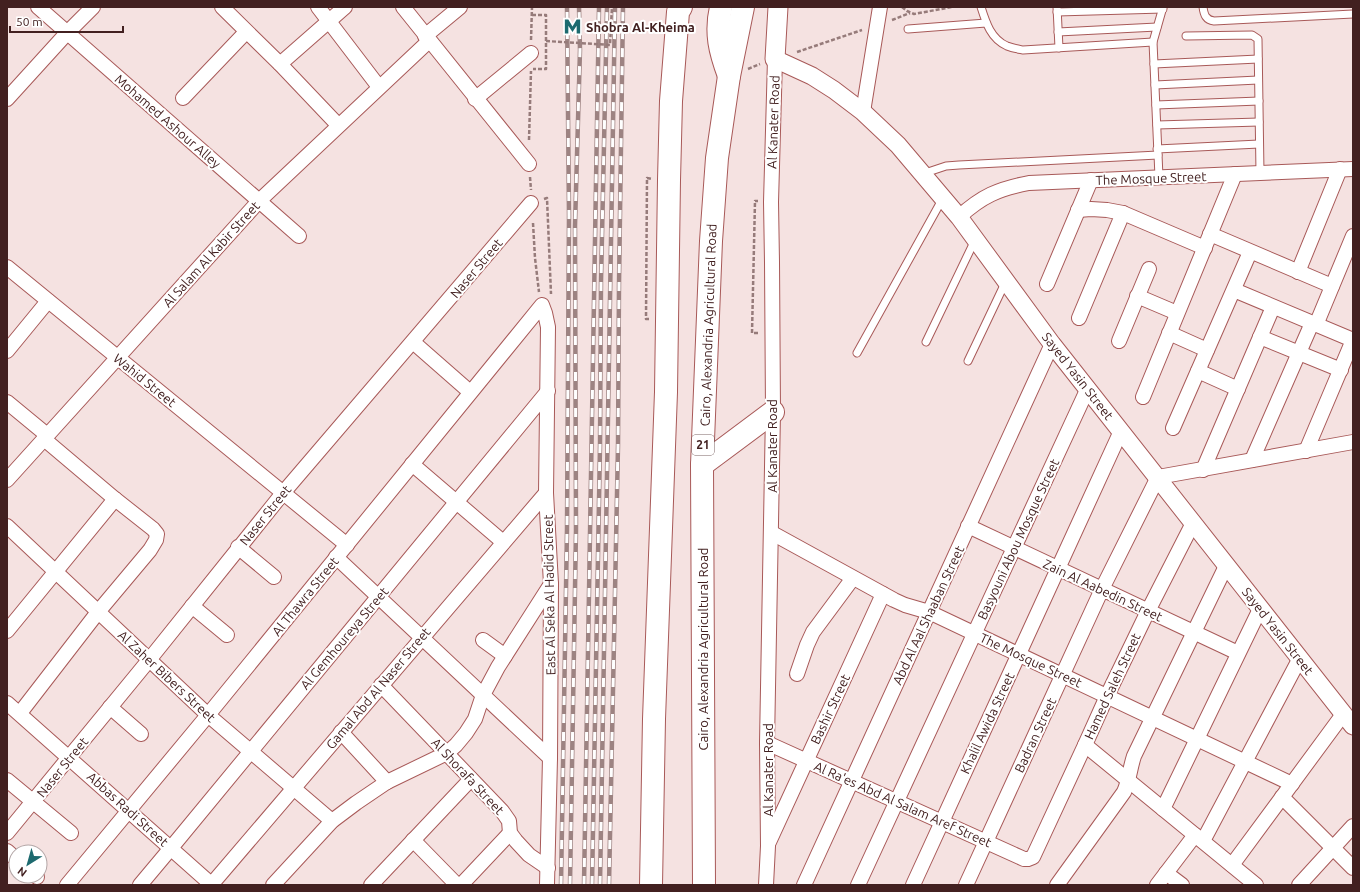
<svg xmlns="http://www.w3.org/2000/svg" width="1360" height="892" font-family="Ubuntu,sans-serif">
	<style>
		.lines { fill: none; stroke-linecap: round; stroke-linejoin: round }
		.service-casing { stroke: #a85958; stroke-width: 9 }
		.minor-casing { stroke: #a85958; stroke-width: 16 }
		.tertiary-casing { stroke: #a85958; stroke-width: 19 }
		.secondary-casing { stroke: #a85958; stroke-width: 21 }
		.primary-casing { stroke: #a85958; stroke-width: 24 }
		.trunk-casing { stroke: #a85958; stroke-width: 24 }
		.path { stroke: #967b7a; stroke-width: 2.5; stroke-dasharray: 4 2; stroke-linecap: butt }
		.service { stroke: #fff; stroke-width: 7 }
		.minor { stroke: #fff; stroke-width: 14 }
		.tertiary { stroke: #fff; stroke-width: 17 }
		.secondary { stroke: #fff; stroke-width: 19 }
		.primary { stroke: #fff; stroke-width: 22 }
		.trunk { stroke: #fff; stroke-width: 22 }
		.rail-casing { stroke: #9d8382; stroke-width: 4.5 }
		.rail { stroke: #fff; stroke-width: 3; stroke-dasharray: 9; stroke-linecap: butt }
		.path-bridge { stroke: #967b7a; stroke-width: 2.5; stroke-dasharray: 4 2; stroke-linecap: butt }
		.labels { text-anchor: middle; stroke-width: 4; stroke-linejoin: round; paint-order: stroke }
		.shield { fill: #fff; stroke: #7b6363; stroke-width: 1 }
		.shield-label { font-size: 12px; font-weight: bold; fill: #422020 }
		.poi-label { font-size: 13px; font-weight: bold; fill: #422020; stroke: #fff; text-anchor: start }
		.street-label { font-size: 13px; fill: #422020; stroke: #fff }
	</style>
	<rect width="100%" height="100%" fill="#f5e2e1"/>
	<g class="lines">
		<defs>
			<g id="service">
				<path d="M981,7C986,23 991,39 1007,46C1012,48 1018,49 1023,50L1153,42"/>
				<path d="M1057,7L1059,48"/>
				<path d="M1203,7C1204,15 1206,20 1214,21L1353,14"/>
				<path d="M1057,12L1163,9"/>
				<path d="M908,29L986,23"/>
				<path d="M1058,32L1157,27"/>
				<path d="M1186,36L1252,35L1258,39L1260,173"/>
				<path d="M1154,64L1258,59"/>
				<path d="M1155,85L1258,80"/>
				<path d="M1156,105L1259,101"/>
				<path d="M1157,125L1259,122"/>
				<path d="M1157,149L1259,144"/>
				<path d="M922,174L946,166L959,165L1158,155"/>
				<path d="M1159,177L1153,42L1163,7"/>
				<path d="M926,342L975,240"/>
				<path d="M857,353L943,198"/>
				<path d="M968,361L1006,281"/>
			</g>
			<g id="minor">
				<path d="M38,7L299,236"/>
				<path d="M222,7L280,64L338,125"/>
				<path d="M318,7L379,87"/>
				<path d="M403,7L529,164"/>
				<path d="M425,36L460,7"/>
				<path d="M280,64L345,7"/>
				<path d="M183,98L246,32"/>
				<path d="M7,99L67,33L93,7"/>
				<path d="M475,99L531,53"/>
				<path d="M863,112L880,7"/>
				<path d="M1078,210L1091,209L1107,210L1123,213L1205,248"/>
				<path d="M959,217C982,196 998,189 1029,183L1353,169"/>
				<path d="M1210,234L1332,286"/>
				<path d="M7,267L347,545"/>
				<path d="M1298,272L1340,169"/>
				<path d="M1047,284L1091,180"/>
				<path d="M1234,290L1353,340"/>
				<path d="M1137,296L1177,313"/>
				<path d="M1079,318L1123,213"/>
				<path d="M1316,325L1353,236"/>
				<path d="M1169,333L1207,350"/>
				<path d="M1260,337L1341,370"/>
				<path d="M1119,341L1149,269"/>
				<path d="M413,342L470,392"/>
				<path d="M7,351L48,301"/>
				<path d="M1198,371L1238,389"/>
				<path d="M1143,397L1235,174"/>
				<path d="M7,402L47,435"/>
				<path d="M1173,428L1250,252"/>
				<path d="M1306,451L1353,340"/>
				<path d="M1252,460L1312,323"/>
				<path d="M412,464L503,542"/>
				<path d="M1203,470L1273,307"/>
				<path d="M7,480L259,201L429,41"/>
				<path d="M7,526L208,715L332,821"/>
				<path d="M968,526L1238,653"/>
				<path d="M772,533L894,600L905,605L929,612L1292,784"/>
				<path d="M238,547L274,577"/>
				<path d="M336,557L550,758"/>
				<path d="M192,606L227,635"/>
				<path d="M7,631L115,499"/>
				<path d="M483,640L505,656"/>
				<path d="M797,674L807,645L813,632L853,578"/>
				<path d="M381,685L502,811L509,821L510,833L516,841L529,855L548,868"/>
				<path d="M7,703L212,885"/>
				<path d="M110,707L141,734"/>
				<path d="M20,713L98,612L150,550L156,540L157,534L153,529L115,499L44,439"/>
				<path d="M341,732L387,782"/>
				<path d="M767,743L1024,859H1028L1033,857L1085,745L1107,696L1148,611L1193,523"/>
				<path d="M1085,745L1256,885"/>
				<path d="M7,780L71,833"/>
				<path d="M1282,797L1353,868"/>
				<path d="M1163,809L1260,609"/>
				<path d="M7,833L149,660L283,493L531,203"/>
				<path d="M413,840L457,885"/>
				<path d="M1203,841L1300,658"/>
				<path d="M769,842L883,594"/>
				<path d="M7,851L16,859"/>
				<path d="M1232,865L1344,713"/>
				<path d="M1166,873L1182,885"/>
				<path d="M36,876L37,877"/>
				<path d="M67,885L208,715L542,305L545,313L548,327L546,493L551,584L550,758L547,885"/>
				<path d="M140,885L171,848L548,391"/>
				<path d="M211,885L546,493"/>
				<path d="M273,885L332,821L356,803L387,782L447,753L456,745L466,733L475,719L483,695L498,667L551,584"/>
				<path d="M371,885L471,779"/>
				<path d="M461,885L510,833"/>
				<path d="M766,885L768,846L767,743L773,412L772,262L771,202L775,59"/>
				<path d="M804,885L1052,344"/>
				<path d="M858,885L1088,388"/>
				<path d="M913,885L1121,431"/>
				<path d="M966,885L1102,589L1158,477L1353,442"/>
				<path d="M1057,885L1124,792C1129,781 1130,768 1134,756L1226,566"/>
				<path d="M1157,885L1195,835"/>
				<path d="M1299,885L1353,826"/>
			</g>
			<path id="tertiary" d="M775,59L812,76L834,90L863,112L898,145L959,217L1052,344L1353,726"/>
			<path id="secondary" d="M775,59L778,7"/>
			<path id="primary" d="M721,7C715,33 720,52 729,76"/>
			<g id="trunk">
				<path d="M702,465L773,412"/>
				<path d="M651,885L654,719L666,392L669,180L671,101L678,12L681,7"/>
				<path d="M704,885L702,465L711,241L717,158L729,76L743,7"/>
			</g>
		</defs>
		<use href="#service" class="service-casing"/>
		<use href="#minor" class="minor-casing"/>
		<use href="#tertiary" class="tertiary-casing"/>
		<use href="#secondary" class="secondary-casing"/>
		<use href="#primary" class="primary-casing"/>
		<use href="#trunk" class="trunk-casing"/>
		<g class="path">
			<path d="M902,7L907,11L914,14L952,7"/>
			<path d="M532,15H546V69H533"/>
			<path d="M892,20L910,13"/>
			<path d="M531,40L532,7"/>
			<path d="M797,52L862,30"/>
			<path d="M748,69L760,64"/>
			<path d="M529,140L531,71"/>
			<path d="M530,177L531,190"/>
			<path d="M544,199L547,198L551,294"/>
			<path d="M533,223L535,258L539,292"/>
			<path d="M649,319H646L647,178L652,179"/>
			<path d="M758,333H752L755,201H758"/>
		</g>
		<use href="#service" class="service"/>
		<use href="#minor" class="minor"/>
		<use href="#tertiary" class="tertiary"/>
		<use href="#secondary" class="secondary"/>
		<use href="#primary" class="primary"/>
		<use href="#trunk" class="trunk"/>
		<defs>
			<g id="rail">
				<path d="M561,885L567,529L569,216L567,7"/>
				<path d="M570,885L576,530L575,226L580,50L579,7"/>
				<path d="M584,885L599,7"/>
				<path d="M592,885L600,446L601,282L607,7"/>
				<path d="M600,885L615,7"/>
				<path d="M609,885L618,446L619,285L623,7"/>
			</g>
		</defs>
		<use href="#rail" class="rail-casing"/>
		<use href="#rail" class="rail"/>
		<path class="path-bridge" d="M546,41L610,45L612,7"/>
	</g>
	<defs>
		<symbol id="metro-bare" viewBox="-9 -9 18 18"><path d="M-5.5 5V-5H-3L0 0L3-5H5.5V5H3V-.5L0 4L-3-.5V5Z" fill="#1d6a6f" stroke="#fff" stroke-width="2.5" paint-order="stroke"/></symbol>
	</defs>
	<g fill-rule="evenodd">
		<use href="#metro-bare" x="560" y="14" width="25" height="25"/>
	</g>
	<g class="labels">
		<rect class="shield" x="692" y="435" width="22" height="20" rx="3"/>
		<g class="shield-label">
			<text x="703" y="449">21</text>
		</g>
		<g class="poi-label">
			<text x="586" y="32">Shobra Al-Kheima</text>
		</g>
		<g class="street-label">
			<text transform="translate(168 121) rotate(41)" y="5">Mohamed Ashour Alley</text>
			<text transform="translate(773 122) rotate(-88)" y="5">Al Kanater Road</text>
			<text transform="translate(1151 178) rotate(-2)" y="5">The Mosque Street</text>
			<text transform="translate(211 254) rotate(-48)" y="5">Al Salam Al Kabir Street</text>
			<text transform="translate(476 268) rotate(-50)" y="5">Naser Street</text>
			<text transform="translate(708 325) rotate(-88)" y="5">Cairo, Alexandria Agricultural Road</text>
			<text transform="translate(1078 376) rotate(52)" y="5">Sayed Yasin Street</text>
			<text transform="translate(145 380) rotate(39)" y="5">Wahid Street</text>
			<text transform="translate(772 446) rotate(-90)" y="5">Al Kanater Road</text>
			<text transform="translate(265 515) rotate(-51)" y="5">Naser Street</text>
			<text transform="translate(1018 539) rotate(-65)" y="5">Basyouni Abou Mosque Street</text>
			<text transform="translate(1103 590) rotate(25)" y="5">Zain Al Aabedin Street</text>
			<text transform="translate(549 595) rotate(-91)" y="5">East Al Seka Al Hadid Street</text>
			<text transform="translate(305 596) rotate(-51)" y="5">Al Thawra Street</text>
			<text transform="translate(928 615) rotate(-65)" y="5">Abd Al Aal Shaaban Street</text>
			<text transform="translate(1278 631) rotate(52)" y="5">Sayed Yasin Street</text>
			<text transform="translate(344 638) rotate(-50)" y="5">Al Gemhoureya Street</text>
			<text transform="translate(703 649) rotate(-90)" y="5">Cairo, Alexandria Agricultural Road</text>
			<text transform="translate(1031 660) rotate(25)" y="5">The Mosque Street</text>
			<text transform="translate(167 676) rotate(43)" y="5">Al Zaher Bibers Street</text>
			<text transform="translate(1112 686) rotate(-65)" y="5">Hamed Saleh Street</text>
			<text transform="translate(378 688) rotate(-50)" y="5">Gamal Abd Al Naser Street</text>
			<text transform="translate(830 709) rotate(-65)" y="5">Bashir Street</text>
			<text transform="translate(987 723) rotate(-65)" y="5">Khalil Awida Street</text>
			<text transform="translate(1035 735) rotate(-65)" y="5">Badran Street</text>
			<text transform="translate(62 767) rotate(-51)" y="5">Naser Street</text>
			<text transform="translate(768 770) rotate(-90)" y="5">Al Kanater Road</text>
			<text transform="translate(468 776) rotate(47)" y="5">Al Shorafa Street</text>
			<text transform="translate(903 804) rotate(24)" y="5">Al Ra'es Abd Al Salam Aref Street</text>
			<text transform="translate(128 809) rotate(42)" y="5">Abbas Radi Street</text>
		</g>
	</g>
	<rect width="1360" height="892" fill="none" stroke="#422020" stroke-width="16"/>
	<g transform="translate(28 864) rotate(217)"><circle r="19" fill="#ffffff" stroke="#b3a6a6"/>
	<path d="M0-3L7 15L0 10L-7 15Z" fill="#1d6a6f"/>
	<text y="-6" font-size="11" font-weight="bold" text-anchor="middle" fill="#422020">N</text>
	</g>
	<path d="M10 26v6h113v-6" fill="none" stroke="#422020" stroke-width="2"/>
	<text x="16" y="26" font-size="12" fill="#422020" stroke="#ffffff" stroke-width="3" paint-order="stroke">50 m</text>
</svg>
